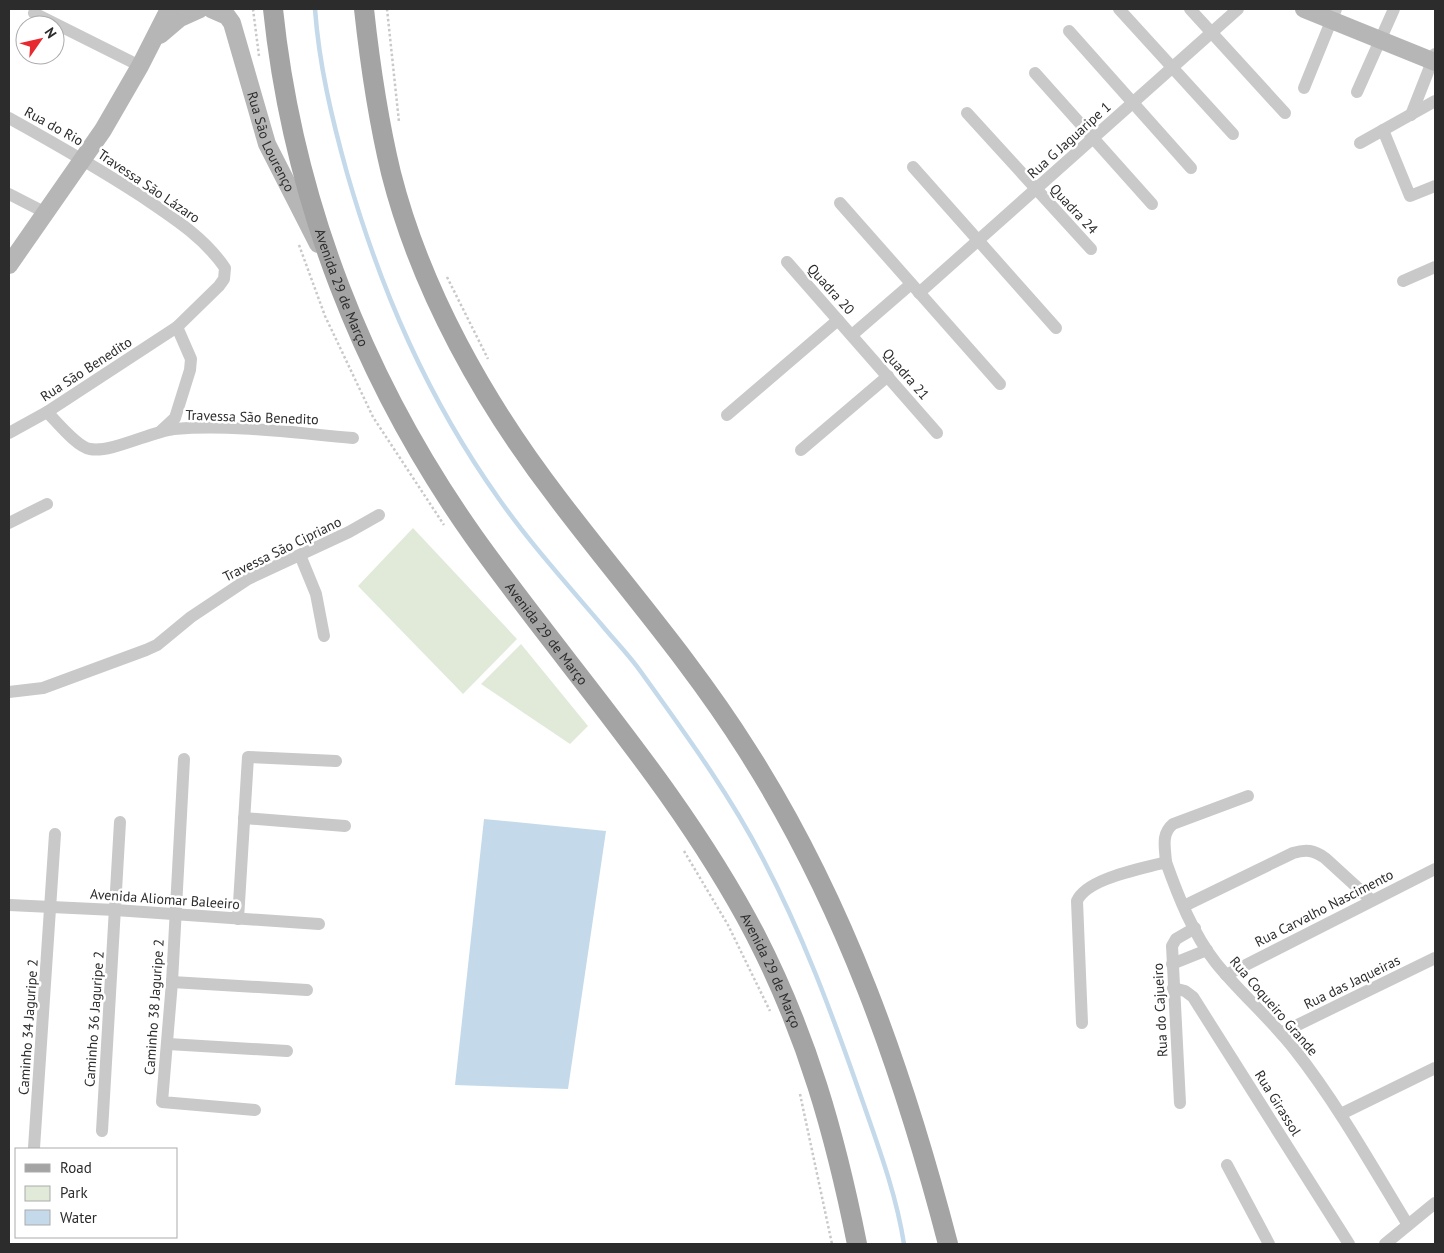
<svg xmlns="http://www.w3.org/2000/svg" width="1444" height="1253" font-family="'PT Sans',sans-serif">
	<style>
		.green { fill: #e1ead8 }
		.water { fill: #c4daea }
		.lines { fill: none; stroke-linecap: round; stroke-linejoin: round }
		.stream { stroke: #c4daea; stroke-width: 4.5 }
		.path { stroke: #c9c9c9; stroke-width: 2.5; stroke-dasharray: 2.5 2.5; stroke-linecap: butt }
		.street { stroke: #c9c9c9; stroke-width: 12 }
		.secondary { stroke: #b6b6b6; stroke-width: 18 }
		.primary { stroke: #a4a4a4; stroke-width: 20 }
		.labels { text-anchor: middle; stroke-width: 5; stroke-linejoin: round; paint-order: stroke }
		.street-label { font-size: 14px; fill: #2c2c2c; stroke: #fff }
	</style>
	<rect width="100%" height="100%" fill="#fff"/>
	<g class="green">
		<path d="M413,528L517,639L463,694L358,586Z"/>
		<path d="M521,644L588,726L570,744L481,684Z"/>
	</g>
	<path class="water" d="M484,819L606,831L568,1089L455,1085Z"/>
	<g class="lines">
		<path class="stream" d="M315,9C319,65 332,119 347,173C381,291 428,399 499,499C530,543 566,583 601,624C614,640 629,655 641,672C684,732 729,793 763,859C802,933 831,1011 859,1091C876,1140 896,1192 904,1244"/>
		<g class="path">
			<path d="M253,9L259,56"/>
			<path d="M387,9L399,122"/>
			<path d="M299,245L325,316L373,417L444,525"/>
			<path d="M447,277L488,359"/>
			<path d="M684,851L728,925L770,1011"/>
			<path d="M800,1094L832,1244"/>
		</g>
		<g class="street">
			<path d="M1119,9L1233,134"/>
			<path d="M1190,9L1285,113"/>
			<path d="M34,13L140,66"/>
			<path d="M1069,31L1191,168"/>
			<path d="M1035,73L1152,204"/>
			<path d="M1304,88L1336,9"/>
			<path d="M1357,92L1394,9"/>
			<path d="M967,113L1091,249"/>
			<path d="M1411,115L1435,54"/>
			<path d="M9,118C54,143 98,168 141,196C172,217 204,237 225,268L224,279L219,286L177,327L47,412L9,433"/>
			<path d="M1383,130L1410,196L1435,186"/>
			<path d="M1360,143L1435,101"/>
			<path d="M913,167L1056,328"/>
			<path d="M9,194L46,213"/>
			<path d="M840,203L1000,384"/>
			<path d="M787,262L937,433"/>
			<path d="M1403,281L1435,267"/>
			<path d="M919,293L1238,9"/>
			<path d="M852,335L911,284"/>
			<path d="M47,412C57,422 77,447 90,449C111,453 150,432 174,429C233,424 294,433 353,438"/>
			<path d="M727,415L838,320"/>
			<path d="M161,431L175,418L190,370L191,359L177,327"/>
			<path d="M801,450L888,376"/>
			<path d="M9,523L47,504"/>
			<path d="M300,555L316,594L324,636"/>
			<path d="M9,692L43,688L146,650L157,645L191,617L248,579L349,532L379,515"/>
			<path d="M184,759L172,982L162,1102L255,1110"/>
			<path d="M244,818L345,826"/>
			<path d="M1166,862C1165,847 1161,834 1173,824L1248,796"/>
			<path d="M9,905L115,910L319,924"/>
			<path d="M1184,906L1293,853C1306,849 1314,850 1325,858L1371,900"/>
			<path d="M238,919L248,757L336,761"/>
			<path d="M1172,964L1207,950"/>
			<path d="M1226,975L1435,869"/>
			<path d="M172,982L307,990"/>
			<path d="M1173,988L1185,991L1193,997L1349,1244"/>
			<path d="M1082,1023L1077,901C1087,878 1142,869 1166,862C1178,896 1193,934 1216,963C1241,994 1271,1019 1295,1050C1338,1105 1372,1166 1408,1225"/>
			<path d="M1281,1033L1435,958"/>
			<path d="M168,1044L287,1051"/>
			<path d="M1180,1103L1172,946L1176,939L1195,928"/>
			<path d="M1341,1114L1435,1068"/>
			<path d="M102,1131L120,822"/>
			<path d="M34,1148L55,834"/>
			<path d="M1227,1165L1269,1244"/>
			<path d="M1385,1244L1435,1203"/>
		</g>
		<g class="secondary">
			<path id="s1" d="M211,9L227,16L232,23L267,144L318,244"/>
			<path d="M1304,9L1435,62"/>
			<path d="M160,35L180,18L200,9"/>
			<path d="M9,265L103,130L140,66L169,9"/>
		</g>
		<g class="primary">
			<path id="s2" d="M273,9C293,200 363,380 474,537C568,669 679,789 755,934C807,1035 835,1134 857,1244"/>
			<path d="M364,9C370,64 378,119 391,173C421,291 485,404 559,500C622,583 691,661 747,750C844,902 903,1071 948,1244"/>
		</g>
	</g>
	<g class="labels">
		<g class="street-label">
			<text transform="translate(54 126) rotate(29)" y="5">Rua do Rio</text>
			<text transform="translate(1069 140) rotate(-42)" y="5">Rua G Jaguaripe 1</text>
			<text dy="5" stroke="none"><textPath href="#s1" startOffset="151">Rua São Lourenço</textPath></text>
			<text transform="translate(149 186) rotate(34)" y="5">Travessa São Lázaro</text>
			<text transform="translate(1074 209) rotate(47)" y="5">Quadra 24</text>
			<text dy="5" stroke="none"><textPath href="#s2" startOffset="288">Avenida 29 de Março</textPath></text>
			<text transform="translate(831 289) rotate(48)" y="5">Quadra 20</text>
			<text transform="translate(86 369) rotate(-33)" y="5">Rua São Benedito</text>
			<text transform="translate(906 374) rotate(49)" y="5">Quadra 21</text>
			<text transform="translate(252 417) rotate(2)" y="5">Travessa São Benedito</text>
			<text transform="translate(282 549) rotate(-26)" y="5">Travessa São Cipriano</text>
			<text dy="5" stroke="none"><textPath href="#s2" startOffset="692">Avenida 29 de Março</textPath></text>
			<text transform="translate(165 899) rotate(4)" y="5">Avenida Aliomar Baleeiro</text>
			<text transform="translate(1324 908) rotate(-27)" y="5">Rua Carvalho Nascimento</text>
			<text dy="5" stroke="none"><textPath href="#s2" startOffset="1098">Avenida 29 de Março</textPath></text>
			<text transform="translate(1352 982) rotate(-26)" y="5">Rua das Jaqueiras</text>
			<text transform="translate(1274 1006) rotate(49)" y="5">Rua Coqueiro Grande</text>
			<text transform="translate(154 1007) rotate(-86)" y="5">Caminho 38 Jaguripe 2</text>
			<text transform="translate(1160 1010) rotate(-93)" y="5">Rua do Cajueiro</text>
			<text transform="translate(94 1019) rotate(-86)" y="5">Caminho 36 Jaguripe 2</text>
			<text transform="translate(28 1027) rotate(-86)" y="5">Caminho 34 Jaguripe 2</text>
			<text transform="translate(1278 1103) rotate(58)" y="5">Rua Girassol</text>
		</g>
	</g>
	<rect width="1444" height="1253" fill="none" stroke="#2c2c2c" stroke-width="20"/>
	<rect x="15" y="1148" width="162" height="90" fill="#ffffff" stroke="#ababab"/>
	<rect x="25" y="1164" width="25" height="8" fill="#a4a4a4" stroke="#ababab"/>
	<text x="60" y="1173" font-size="15" fill="#2c2c2c">Road</text>
	<rect x="25" y="1186" width="25" height="15" fill="#e1ead8" stroke="#ababab"/>
	<text x="60" y="1198" font-size="15" fill="#2c2c2c">Park</text>
	<rect x="25" y="1210" width="25" height="15" fill="#c4daea" stroke="#ababab"/>
	<text x="60" y="1223" font-size="15" fill="#2c2c2c">Water</text>
	<g transform="translate(40 40) rotate(56)"><circle r="24" fill="#ffffff" stroke="#ababab"/>
	<path d="M0-4L9 19L0 12L-9 19Z" fill="#e62a2f"/>
	<text y="-8" font-size="14" font-weight="bold" text-anchor="middle" fill="#2c2c2c">N</text>
	</g>
</svg>
